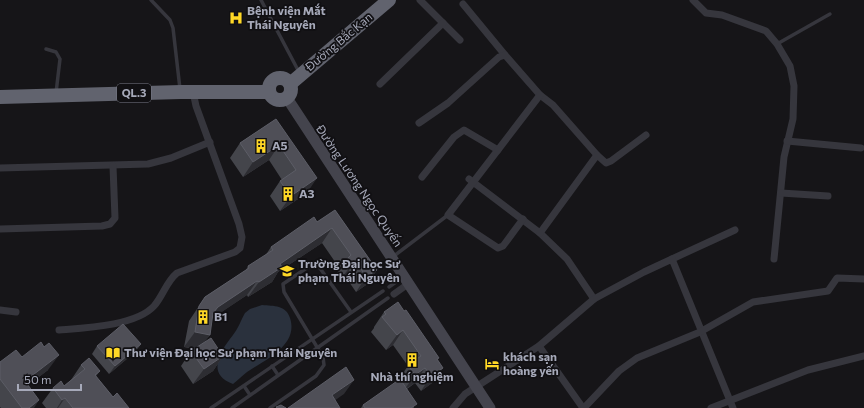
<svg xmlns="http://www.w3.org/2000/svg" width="864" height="408" font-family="Commissioner,sans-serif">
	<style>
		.water { fill: #2a313d }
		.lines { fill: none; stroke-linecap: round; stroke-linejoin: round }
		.lane { stroke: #36363d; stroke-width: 3.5 }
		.street { stroke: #36363d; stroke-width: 7 }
		.secondary { stroke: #44444d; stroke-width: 11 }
		.highway { stroke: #61636e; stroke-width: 14 }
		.wall { fill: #44454b }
		.shaded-wall { fill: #2d2d32 }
		.building { fill: #4f4f57; stroke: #5c5d66 }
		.labels { text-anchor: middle; stroke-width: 3.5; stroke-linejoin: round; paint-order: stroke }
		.shield { fill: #111013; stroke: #797b87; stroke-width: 1 }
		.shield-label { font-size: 11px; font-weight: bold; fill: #a6a9b9 }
		.poi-label { font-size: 12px; font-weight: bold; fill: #a6a9b9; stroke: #111013; text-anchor: start }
		.street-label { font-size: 12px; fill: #a6a9b9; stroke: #111013 }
	</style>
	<rect width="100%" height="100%" fill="#161518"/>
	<path class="water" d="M262,305C274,306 286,305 290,318C299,345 265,360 247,372C242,376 238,380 233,384C205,374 221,350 233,335C238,329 241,320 245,313L250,309Z"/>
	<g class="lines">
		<g class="lane">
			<path d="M151,0L170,20L173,28L180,89"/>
			<path d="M261,0L299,72"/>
			<path d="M777,44L830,14"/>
			<path d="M46,49L56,52L60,59L56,93"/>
			<path d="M394,256L448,215"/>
			<path d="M389,287L403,277"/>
			<path d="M272,366L278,375"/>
			<path d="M244,386L250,395"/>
			<path d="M211,408L383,291"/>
			<path d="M232,408L388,298"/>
			<path d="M270,408L316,376L324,365L323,357L284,292L283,284L314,263L317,264L351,312"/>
		</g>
		<g class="street">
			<path d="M420,0L460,40"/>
			<path d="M693,0L706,13L722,15L766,31L777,44L790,66L794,86L793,119L784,157L774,259"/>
			<path d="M463,4L505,55"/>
			<path d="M380,84L443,23"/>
			<path d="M419,123L448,103L499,57L505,55L540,95L553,105L597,155"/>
			<path d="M787,141L861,148"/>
			<path d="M0,168L148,164L171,158L210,142"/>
			<path d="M422,177L454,137L464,130L498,150"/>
			<path d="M469,179L540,233L567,259L594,299"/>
			<path d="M781,193L828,196"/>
			<path d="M523,219L503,246L498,248L448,215L540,95"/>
			<path d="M0,229L102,226L110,224L115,218L113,166"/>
			<path d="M540,233L597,155L606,163L611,161L646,135"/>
			<path d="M672,259L735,230"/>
			<path d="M394,294L408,284"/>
			<path d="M0,310L16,312"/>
			<path d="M59,330C84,328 136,326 154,306C163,296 166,282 177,273L235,252L240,248L242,237L239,224L196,106L193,92"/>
			<path d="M539,346L583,408"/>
			<path d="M453,408L465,394L539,346L594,299L644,272L672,259L733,408"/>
			<path d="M584,408L619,371L637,358L700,332L753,302L828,291L837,278L864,279"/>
			<path d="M711,408L808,370L864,356"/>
		</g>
		<path class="secondary" d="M287,98L490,408"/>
		<g class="highway">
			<circle cx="280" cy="89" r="11"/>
			<path d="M290,84L389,0"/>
			<path d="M0,97L181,92H269"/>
		</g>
	</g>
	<g class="wall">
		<path d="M276,119L307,193L280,211L270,196L280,181L282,180L269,160L243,177L230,158L240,143Z"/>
		<path d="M335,210L377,270L366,285L356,292L345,276L341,279L337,273L340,269L322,243L278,272L272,282L248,297L247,295L212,318L210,335L204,342L223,356L213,371L193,384L181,366L191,351L195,349L184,347L189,321L205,297L246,270L248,266L265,256L271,247L317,222Z"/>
		<path d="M384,312L437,360L443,368L432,383L421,391L415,383L407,389L414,408H361L363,405L398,381V380L408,366L393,345L386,350L371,332L374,328V327Z"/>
		<path d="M141,344L135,352L109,374L92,354L97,346Z"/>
		<path d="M22,357L48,370L28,385L34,408H1L0,407V362Z"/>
		<path d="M81,365L100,371L96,376L113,397L129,408H46L42,403L53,388L64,386L71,380Z"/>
	</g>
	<g class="shaded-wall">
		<path d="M279,145L269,160L243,177L253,162Z"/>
		<path d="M317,178L307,193L280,211L291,196Z"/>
		<path d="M332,228L322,243L278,272L272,282L248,297L259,282L280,264Z"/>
		<path d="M356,261L345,276L341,279L352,264Z"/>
		<path d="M377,270L366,285L356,292L366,277Z"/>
		<path d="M257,281L247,295L207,322L218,307Z"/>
		<path d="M403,330L393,345L386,350L397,335Z"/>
		<path d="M195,332L210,335L199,349L184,347Z"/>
		<path d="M141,344L135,352L109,374L115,366Z"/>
		<path d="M59,355L48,370L14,396L25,381Z"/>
		<path d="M223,356L213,371L193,384L204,369Z"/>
		<path d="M425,368L415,383L404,390L415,375Z"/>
		<path d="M443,368L432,383L421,391L431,376Z"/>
		<path d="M354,380L344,394L324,408L332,395Z"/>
		<path d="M65,398L58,408H57L62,400Z"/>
		<path d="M39,400L34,408H29Z"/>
	</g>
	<g class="building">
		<path d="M276,119L317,178L291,196L280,181L296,170L279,145L253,162L240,143Z"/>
		<path d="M335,210L377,270L366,277L356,261L352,264L348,258L351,255L332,228L280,264L282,267L259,282L257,281L218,307L213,313L210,335L195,332L199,306L205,297L249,268L248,266L273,250L271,247L314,217L317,222Z"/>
		<path d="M398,302L404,311L406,310L439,358L437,359L443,368L431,376L425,368L415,375L408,365L421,356L403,330L397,335L382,317L386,314L384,312Z"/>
		<path d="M123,324L141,344L115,366L97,346Z"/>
		<path d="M211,338L223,356L204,369L191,351Z"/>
		<path d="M41,342L44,347L49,343L59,355L25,381L39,400L29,408H22L0,379V362L16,350L22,357Z"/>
		<path d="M89,358L100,371L95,375L113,397L117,393L129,408H73L65,398L62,400L53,388L61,381L64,386L85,369L81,365Z"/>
		<path d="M346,367L354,380L332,395L340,408H288Z"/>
		<path d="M400,379L417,404L411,408H365L363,405Z"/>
		<path d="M281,405L286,408H277L276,407Z"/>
	</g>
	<defs>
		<symbol id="hospital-bare" viewBox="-9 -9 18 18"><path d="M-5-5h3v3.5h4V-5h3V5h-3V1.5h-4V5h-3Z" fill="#ffd826" stroke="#111013" stroke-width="2.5" paint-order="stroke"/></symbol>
		<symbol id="building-bare" viewBox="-9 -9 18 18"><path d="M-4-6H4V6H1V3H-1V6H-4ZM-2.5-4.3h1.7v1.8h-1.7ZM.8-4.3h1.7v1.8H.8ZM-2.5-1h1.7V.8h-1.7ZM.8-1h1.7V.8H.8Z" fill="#ffd826" stroke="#111013" stroke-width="2.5" paint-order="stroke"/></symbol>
		<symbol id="university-bare" viewBox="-9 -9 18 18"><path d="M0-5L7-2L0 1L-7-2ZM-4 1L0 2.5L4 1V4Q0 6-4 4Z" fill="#ffd826" stroke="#111013" stroke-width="2.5" paint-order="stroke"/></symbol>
		<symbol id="library-bare" viewBox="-9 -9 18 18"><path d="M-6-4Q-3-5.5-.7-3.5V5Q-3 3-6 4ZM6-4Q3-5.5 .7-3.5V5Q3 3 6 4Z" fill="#ffd826" stroke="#111013" stroke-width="2.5" paint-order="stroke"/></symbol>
		<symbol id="hotel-bare" viewBox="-9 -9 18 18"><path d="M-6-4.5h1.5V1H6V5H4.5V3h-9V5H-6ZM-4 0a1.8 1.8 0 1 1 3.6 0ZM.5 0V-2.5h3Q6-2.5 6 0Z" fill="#ffd826" stroke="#111013" stroke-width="2.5" paint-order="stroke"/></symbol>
	</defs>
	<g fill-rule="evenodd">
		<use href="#hospital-bare" x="226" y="8" width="20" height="20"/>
		<use href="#building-bare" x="251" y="136" width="20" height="20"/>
		<use href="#building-bare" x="278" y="184" width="20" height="20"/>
		<use href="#university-bare" x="277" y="261" width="20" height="20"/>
		<use href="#building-bare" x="193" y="307" width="20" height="20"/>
		<use href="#library-bare" x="103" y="343" width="20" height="20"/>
		<use href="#building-bare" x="402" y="350" width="20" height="20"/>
		<use href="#hotel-bare" x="482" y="354" width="20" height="20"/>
	</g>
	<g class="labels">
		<rect class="shield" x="117" y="84" width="34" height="18" rx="3"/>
		<g class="shield-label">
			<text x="134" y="97">QL.3</text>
		</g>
		<g class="poi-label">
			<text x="247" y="15">Bệnh viện Mắt<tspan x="247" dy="14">Thái Nguyên</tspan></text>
			<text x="272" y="150">A5</text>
			<text x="299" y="198">A3</text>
			<text x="298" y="268">Trường Đại học Sư<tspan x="298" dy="14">phạm Thái Nguyên</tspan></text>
			<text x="214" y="321">B1</text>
			<text x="124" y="357">Thư viện Đại học Sư phạm Thái Nguyên</text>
			<text x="503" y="361">khách sạn<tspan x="503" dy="14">hoàng yến</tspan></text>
			<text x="412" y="381" text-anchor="middle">Nhà thí nghiệm</text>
		</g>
		<g class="street-label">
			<text transform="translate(339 42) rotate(-40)" y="4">Đường Bắc Kạn</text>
			<text transform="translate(359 186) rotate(56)" y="4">Đường Lương Ngọc Quyến</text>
		</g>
	</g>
	<path d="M18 384v6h63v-6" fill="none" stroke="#a6a9b9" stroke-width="2"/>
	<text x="24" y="384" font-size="12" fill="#a6a9b9" stroke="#111013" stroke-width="3" paint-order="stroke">50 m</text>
</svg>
